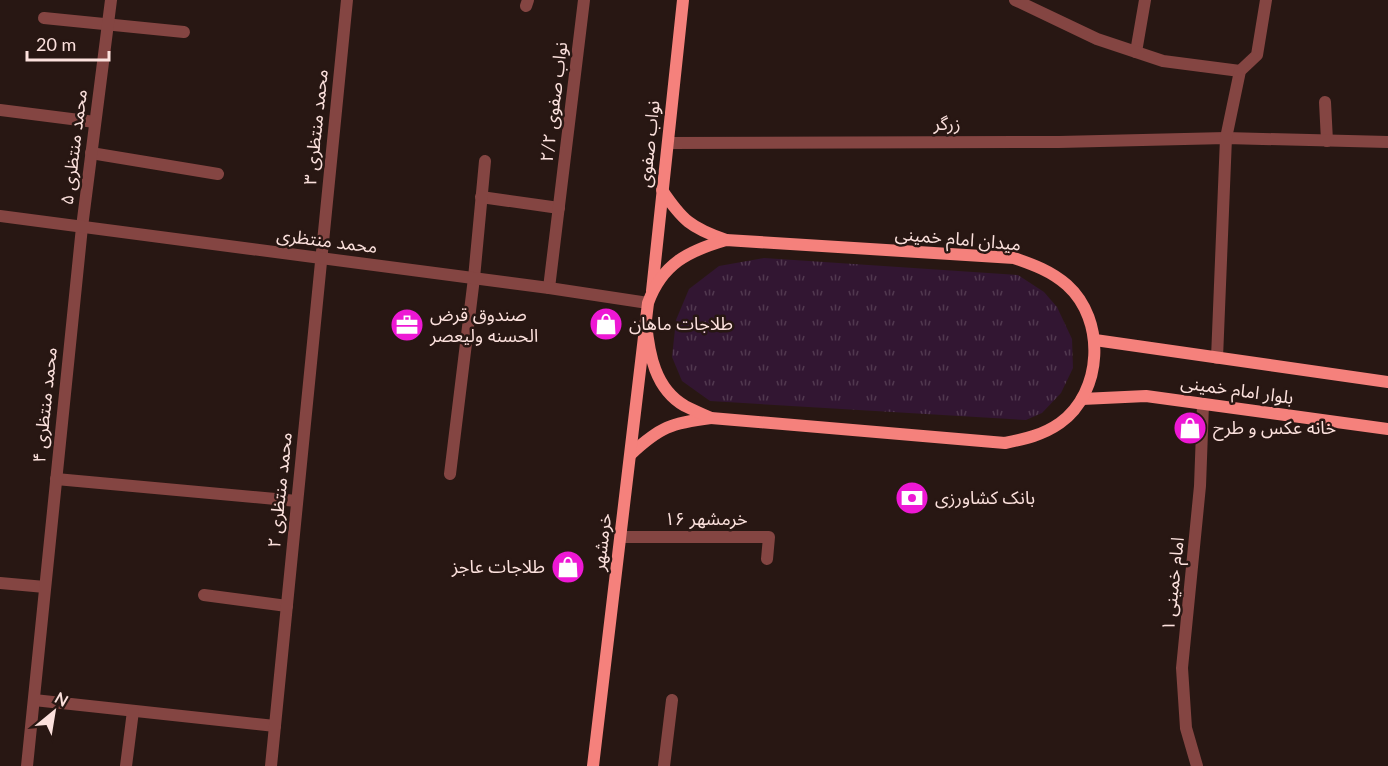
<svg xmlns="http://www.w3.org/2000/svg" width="1388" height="766" font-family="Lato,'Noto Sans Arabic',sans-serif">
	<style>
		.grass { fill: url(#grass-tufts) }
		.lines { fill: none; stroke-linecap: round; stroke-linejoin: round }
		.service { stroke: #844542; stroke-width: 12 }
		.minor { stroke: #844542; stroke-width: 12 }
		.tertiary { stroke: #844542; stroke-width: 12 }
		.secondary { stroke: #f5817c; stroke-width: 12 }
		.labels { text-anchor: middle; stroke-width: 5; stroke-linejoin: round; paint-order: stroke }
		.street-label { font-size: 18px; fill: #fce1dd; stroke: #281713 }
		.poi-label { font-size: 18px; fill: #fce1dd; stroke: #281713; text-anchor: start }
	</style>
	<defs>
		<pattern id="grass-tufts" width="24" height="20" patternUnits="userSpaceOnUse" patternTransform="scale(1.5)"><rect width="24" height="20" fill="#321632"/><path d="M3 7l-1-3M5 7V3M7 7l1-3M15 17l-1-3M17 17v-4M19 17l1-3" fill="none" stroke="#51384f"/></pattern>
	</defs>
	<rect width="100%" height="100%" fill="#281713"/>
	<path class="grass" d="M764,258L1018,275L1044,292L1057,307L1072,339L1073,368L1061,393L1042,413L1026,420L710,401L682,381L672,357L676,320L689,289L719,266Z"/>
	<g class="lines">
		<g class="service">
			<path d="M526,6L528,0"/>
			<path d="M44,18L184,32"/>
			<path d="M1136,52L1145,0"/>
			<path d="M1325,102L1327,141"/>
			<path d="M0,110L95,122"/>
			<path d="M621,537H769L767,559"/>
			<path d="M204,595L287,606"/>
			<path d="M664,766L672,700"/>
		</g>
		<g class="minor">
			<path d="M1015,0L1097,39L1163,61L1240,71"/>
			<path d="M668,143L1059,142L1226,138L1388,142"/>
			<path d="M91,153L218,174"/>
			<path d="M481,197L559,208"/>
			<path d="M549,288L584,0"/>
			<path d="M1217,358L1226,138L1240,71L1257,55L1266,0"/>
			<path d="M450,474L474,278L485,161"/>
			<path d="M56,479L297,501"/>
			<path d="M0,583L45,587"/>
			<path d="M34,700L275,726"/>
			<path d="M27,766L82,227L111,0"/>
			<path d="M126,766L133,711"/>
			<path d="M271,766L347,0"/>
			<path d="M1197,766L1186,728L1182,668L1200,486L1203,404"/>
		</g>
		<path class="tertiary" d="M0,216L549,288L648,303"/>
		<g class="secondary">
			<path d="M662,190C682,220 691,228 726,240"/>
			<path d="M652,291L683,0"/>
			<path d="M1095,340L1388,382"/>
			<path d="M1082,399L1146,396L1388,429"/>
			<path d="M631,454C660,427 671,423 711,418"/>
			<path d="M593,766L648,303C662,264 688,251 726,240L1014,258C1034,265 1051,271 1067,285C1106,320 1103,392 1060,423C1043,435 1025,439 1005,443L711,418C702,414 693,410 685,406C655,389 649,354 646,323"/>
		</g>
	</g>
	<defs>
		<symbol id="shop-disc" viewBox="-11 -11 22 22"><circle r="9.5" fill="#ed18d4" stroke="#281713"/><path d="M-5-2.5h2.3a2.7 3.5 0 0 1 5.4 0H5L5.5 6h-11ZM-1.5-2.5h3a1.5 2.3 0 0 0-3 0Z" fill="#fff"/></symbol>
		<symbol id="office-disc" viewBox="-11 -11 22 22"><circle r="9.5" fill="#ed18d4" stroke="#281713"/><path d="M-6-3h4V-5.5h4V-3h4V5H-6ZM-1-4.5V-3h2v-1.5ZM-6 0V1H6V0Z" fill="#fff"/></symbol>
		<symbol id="bank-disc" viewBox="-11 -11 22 22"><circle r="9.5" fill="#ed18d4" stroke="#281713"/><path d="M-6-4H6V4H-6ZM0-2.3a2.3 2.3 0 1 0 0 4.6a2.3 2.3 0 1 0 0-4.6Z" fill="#fff"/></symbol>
	</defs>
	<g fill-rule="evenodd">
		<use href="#shop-disc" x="587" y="305" width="38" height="38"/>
		<use href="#office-disc" x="388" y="306" width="38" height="38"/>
		<use href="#shop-disc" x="1171" y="409" width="38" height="38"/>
		<use href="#bank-disc" x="893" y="479" width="38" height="38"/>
		<use href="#shop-disc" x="549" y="548" width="38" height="38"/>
	</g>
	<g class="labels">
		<g class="street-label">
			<text transform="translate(554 102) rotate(-83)" y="6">نواب صفوی ۲/۲</text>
			<text x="947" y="130">زرگر</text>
			<text transform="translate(316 127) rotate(-84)" y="6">محمد منتظری ۳</text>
			<text transform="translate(649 144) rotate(-84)" y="6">نواب صفوی</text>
			<text transform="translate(74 147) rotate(-83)" y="6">محمد منتظری ۵</text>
			<text transform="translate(958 239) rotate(5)" y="6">میدان امام خمینی</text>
			<text transform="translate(327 241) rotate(7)" y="6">محمد منتظری</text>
			<text transform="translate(1237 390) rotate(8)" y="6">بلوار امام خمینی</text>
			<text transform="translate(45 405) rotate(-84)" y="6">محمد منتظری ۴</text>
			<text transform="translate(280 490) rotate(-84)" y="6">محمد منتظری ۲</text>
			<text x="706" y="525">خرمشهر ۱۶</text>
			<text transform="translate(602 542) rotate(-83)" y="6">خرمشهر</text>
			<text transform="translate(1173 584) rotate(-84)" y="6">امام خمینی ۱</text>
		</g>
		<g class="poi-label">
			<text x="430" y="321">صندوق قرض<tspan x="430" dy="21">الحسنه ولیعصر</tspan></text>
			<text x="629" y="330">طلاجات ماهان</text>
			<text x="1213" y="434">خانه عکس و طرح</text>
			<text x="935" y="504">بانک کشاورزی</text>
			<text x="545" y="573" text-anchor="end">طلاجات عاجز</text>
		</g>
	</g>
	<g transform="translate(54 712) rotate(30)" stroke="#281713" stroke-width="4.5" paint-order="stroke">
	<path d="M0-4.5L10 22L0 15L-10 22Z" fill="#fce1dd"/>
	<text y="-9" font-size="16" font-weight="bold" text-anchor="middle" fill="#fce1dd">N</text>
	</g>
	<path d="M27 51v9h82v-9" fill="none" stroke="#fce1dd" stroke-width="3"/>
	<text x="36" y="51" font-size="18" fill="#fce1dd" stroke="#281713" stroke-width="4.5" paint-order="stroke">20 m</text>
</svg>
